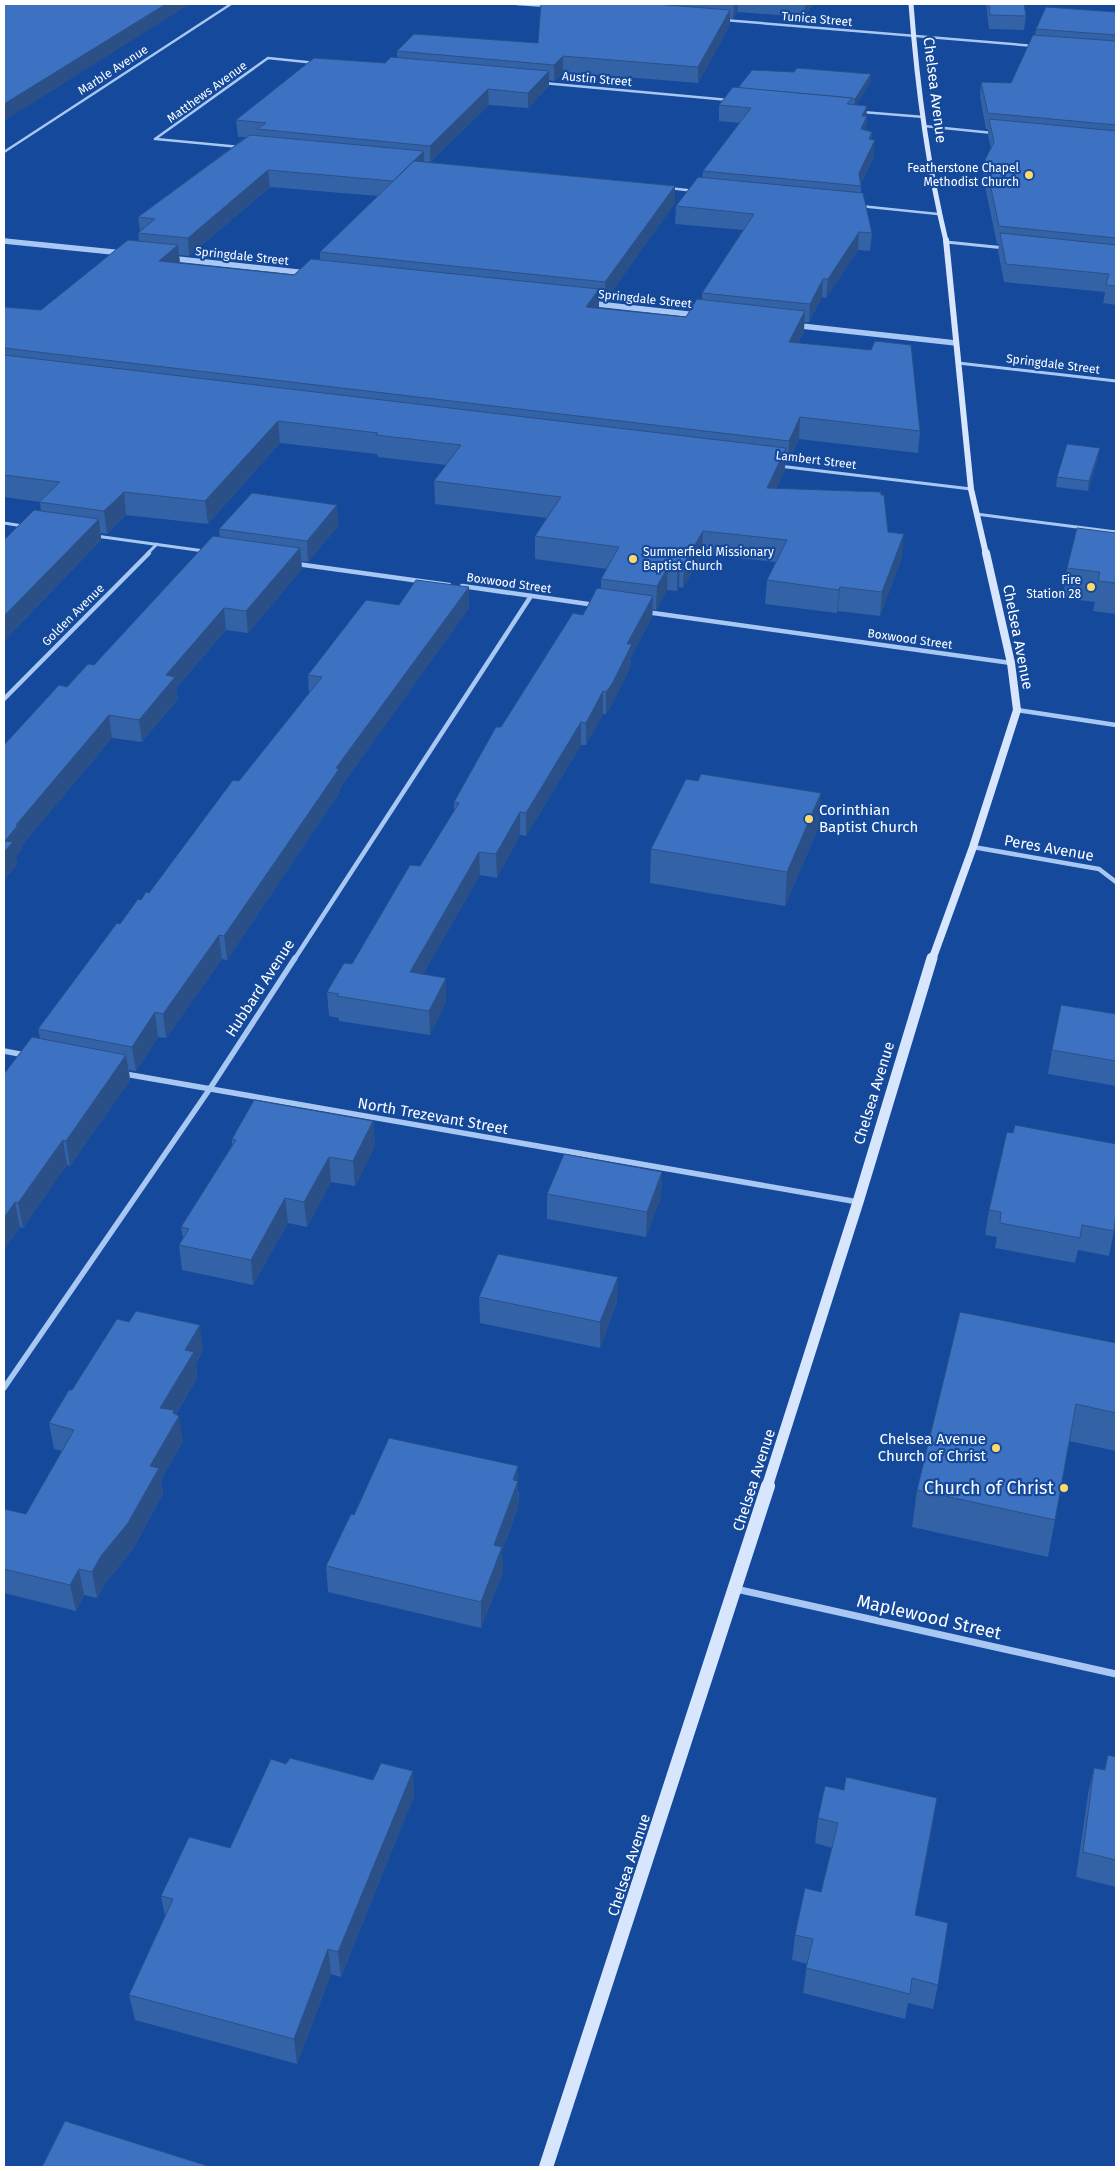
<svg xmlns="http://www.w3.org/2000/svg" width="1120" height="2171" font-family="'Fira Sans',sans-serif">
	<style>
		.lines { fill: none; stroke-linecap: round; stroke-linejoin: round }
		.minor-far4 { stroke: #a9c7f3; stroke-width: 2.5 }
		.minor-far3 { stroke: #a9c7f3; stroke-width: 3 }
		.minor-far2 { stroke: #a9c7f3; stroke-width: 4.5 }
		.minor-far1 { stroke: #a9c7f3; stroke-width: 5.5 }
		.minor { stroke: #a9c7f3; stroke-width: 7 }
		.tertiary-far1 { stroke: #a9c7f3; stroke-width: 4.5 }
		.tertiary { stroke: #a9c7f3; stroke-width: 5.5 }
		.secondary-far4 { stroke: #d8e6fd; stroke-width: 5 }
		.secondary-far3 { stroke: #d8e6fd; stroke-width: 6 }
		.secondary-far2 { stroke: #d8e6fd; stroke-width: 8 }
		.secondary-far1 { stroke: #d8e6fd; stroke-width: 11 }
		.secondary { stroke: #d8e6fd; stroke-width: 14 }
		.wall { fill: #3462a7; fill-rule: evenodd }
		.shaded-wall { fill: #2b5088 }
		.building { fill: #3d72c2; stroke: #2b5088 }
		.poi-dot { fill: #ffda6b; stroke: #14499b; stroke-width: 2 }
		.labels { text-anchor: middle; stroke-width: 4.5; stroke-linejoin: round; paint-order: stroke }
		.far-street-label { font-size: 12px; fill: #fff; stroke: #14499b }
		.far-poi-label { font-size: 12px; fill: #fff; stroke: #14499b; text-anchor: end }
		.street-label { font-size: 15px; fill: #fff; stroke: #14499b }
		.poi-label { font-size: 15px; fill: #fff; stroke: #14499b; text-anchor: start }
		.near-poi-label { font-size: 18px; fill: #fff; stroke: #14499b; text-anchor: end }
		.near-street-label { font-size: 18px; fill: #fff; stroke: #14499b }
	</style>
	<rect width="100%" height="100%" fill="#14499b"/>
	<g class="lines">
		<g class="minor-far4">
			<path d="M517,4L547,6"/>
			<path d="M724,20L1035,46"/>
			<path d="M543,83L729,100"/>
			<path d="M862,112L924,117"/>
			<path d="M924,126L993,133"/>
			<path d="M155,139L268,58L316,63"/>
			<path d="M156,139L240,147"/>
			<path d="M4,152L231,4"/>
			<path d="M669,188L695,191"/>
			<path d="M860,206L938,214"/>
		</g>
		<g class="minor-far3">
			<path d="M946,242L1005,248"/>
			<path d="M958,363L1116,381"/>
			<path d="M779,466L971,489"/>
			<path d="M976,514L1116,532"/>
			<path d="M4,523L23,526"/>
			<path d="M96,536L204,551"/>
			<path d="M147,554L157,544"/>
		</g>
		<g class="minor-far2">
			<path d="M297,564L449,585"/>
			<path d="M462,586L595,605"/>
			<path d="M646,612L1011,663"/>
			<path d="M4,699L149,553"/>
			<path d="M1017,710L1116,725"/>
			<path d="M973,847L1099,869L1116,882"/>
			<path d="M294,960L531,596"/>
		</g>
		<g class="minor-far1">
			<path d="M4,1051L25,1055"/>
			<path d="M125,1074L858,1202"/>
			<path d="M4,1388L209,1090L295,958"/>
		</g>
		<path class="minor" d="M736,1589L1116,1674"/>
		<path class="tertiary-far1" d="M4,241H7"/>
		<g class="tertiary">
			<path d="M4,241L123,253"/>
			<path d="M168,258L307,273"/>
			<path d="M588,303L697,315"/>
			<path d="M792,325L956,343"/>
		</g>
		<path class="secondary-far4" d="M911,4C917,84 927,163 946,241"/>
		<path class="secondary-far3" d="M946,240L971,489L986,554"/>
		<path class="secondary-far2" d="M932,960L973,847L1017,710L1011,663L986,553"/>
		<path class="secondary-far1" d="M767,1487L858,1202L932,958"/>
		<path class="secondary" d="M546,2167L768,1486"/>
	</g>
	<g class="wall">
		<path d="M541,4H813L804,17L738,12V10L733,19L730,18V25L698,83L563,72L554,81L549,80V86L528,108L489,105L430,162H424L675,186V203L605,301L599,300V308L686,317L702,300V293L743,230L675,224L676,206L702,178L703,171L740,123L719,121V105L738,88L871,82L856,105L867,116L866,130L872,132V140L874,156L861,183V192L872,233L870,251L858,250L826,298L822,297L809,322H804V331L798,343L920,431L918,453L799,439L788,463H785V470L776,489L881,495L888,532L902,557L880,616L838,611L837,613L765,604L767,580L776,562L702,554L683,588L679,587L677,591L667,590L656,610L653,609L652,617L631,657V666L611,706L606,714H603L586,745H581L526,836L520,835L497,878L480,875L423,974L446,978V1002L430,1035L339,1021V1018L329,1016L327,992L352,964L420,866L454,811V802L501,727L601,589V579L607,569L535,559V536L547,518L435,504L434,481L446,465L378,457L377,454L280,443L208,524L126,515L107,534L101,533V540L4,641V540L41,511L40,502L4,497V307L41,310L139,241L138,233L140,231L138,217L246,137H238L236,120L385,63L397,57V51L538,43ZM270,187L378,196L320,252V260L294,275L180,263L179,255L189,256Z"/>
		<path d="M986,4H1024L1026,16L1024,30L989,29Z"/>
		<path d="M1116,12V305L1103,303L1105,292L1004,282L998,251L999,244H997L983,177L985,160L991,149L988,135V129H986L980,97L981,82L1011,83L1035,35L1036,29Z"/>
		<path d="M1098,458L1088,491L1056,487L1057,477Z"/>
		<path d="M339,525L308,562L301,561L302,569L248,633L226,630L176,688L178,699L142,742L112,738L22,845V848L16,856L17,865L4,880V745L67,687L94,665L220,537L219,529Z"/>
		<path d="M1116,533V614L1093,611L1095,602L1063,598L1067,568Z"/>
		<path d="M469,587V608L340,788V792L227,960L222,959L166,1038L158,1037L136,1071L129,1070L130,1080L70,1166L67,1165L61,1173L23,1228L20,1227L4,1250V1074L40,1039L38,1029L120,924L141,900L149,893L239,781L309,693L308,675L399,605Z"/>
		<path d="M698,781L819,826L785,906L650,883L651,849Z"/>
		<path d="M1116,1014V1086L1048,1074L1052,1050Z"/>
		<path d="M373,1121L375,1146L355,1186L331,1182L307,1227L288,1223L253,1285L182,1270L179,1245L183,1239L181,1227L232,1145V1139Z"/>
		<path d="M1007,1132L1114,1231L1109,1256L1078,1250L1075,1263L995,1248L997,1237L985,1235L989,1210Z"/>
		<path d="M662,1172L661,1197L646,1237L547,1219V1194Z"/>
		<path d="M479,1297L617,1302L600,1348L480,1323Z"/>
		<path d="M1116,1343V1451L1069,1441L1055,1520L1048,1557L912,1527L917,1490Z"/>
		<path d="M203,1350L196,1364L197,1378L176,1414L183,1441L161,1480L163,1494L133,1549L106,1582L97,1598L84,1595L76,1611L4,1593V1509L26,1514L62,1451L54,1449L49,1423L72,1390Z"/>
		<path d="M519,1492L518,1507L502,1552L503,1573L481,1628L328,1592L326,1566L354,1515Z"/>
		<path d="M1108,1755L1116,1757V1887L1076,1877L1088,1794L1094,1768L1104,1770Z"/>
		<path d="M286,1764L373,1780L413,1771L414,1796L341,1977L331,1974L297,2064L135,2020L129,1995L165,1916L161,1896L230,1848Z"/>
		<path d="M818,1818L933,1824L915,1915L938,1985L933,2009L908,2003L905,2019L803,1993L807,1964L792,1960L795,1935L821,1892L832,1848L815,1843Z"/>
	</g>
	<g class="shaded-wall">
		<path d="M166,4H190L4,121V104Z"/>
		<path d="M734,4H738V10L733,19Z"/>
		<path d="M805,4H813L804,17Z"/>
		<path d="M730,10V25L698,83V67Z"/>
		<path d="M563,56V72L554,81V65Z"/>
		<path d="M549,71V86L528,108V93Z"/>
		<path d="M871,74V82L854,108L855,99Z"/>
		<path d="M488,89L489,105L430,162V146Z"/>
		<path d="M867,106L866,133L860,146L862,116Z"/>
		<path d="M872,132L871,148L875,140L874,156L859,186V173L869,139Z"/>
		<path d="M424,151V168L394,198L393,181Z"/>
		<path d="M268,170L270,187L189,256L188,238Z"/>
		<path d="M675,186V203L605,301V282Z"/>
		<path d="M859,232L858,250L826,298L828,279Z"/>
		<path d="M178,245L180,265L159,261Z"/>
		<path d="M823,279L822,297L809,322L810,304Z"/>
		<path d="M599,289V309L586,307Z"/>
		<path d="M805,311L804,331L787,362L789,342Z"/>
		<path d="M800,417L799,439L788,463L789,441Z"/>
		<path d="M278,421L280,443L208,524L205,501Z"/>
		<path d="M786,448L785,470L766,511L767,488Z"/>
		<path d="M1100,448L1098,458L1088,491L1089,481Z"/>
		<path d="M124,492L126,515L107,534L104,511Z"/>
		<path d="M337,505L339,525L308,562L307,541Z"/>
		<path d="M99,519L101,540L4,641V616Z"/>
		<path d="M703,531L702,554L683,588L684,564Z"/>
		<path d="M904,534L902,557L880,616L882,592Z"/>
		<path d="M300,548L302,569L248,633L246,611Z"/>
		<path d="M680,564L679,587L677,591V568Z"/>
		<path d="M668,567L667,590L656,610L657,586Z"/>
		<path d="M469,587V608L340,788V792L227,960L224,936L336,768Z"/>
		<path d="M840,587L838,611L837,613L839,590Z"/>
		<path d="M653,596L652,617L631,657V666L611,706L606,714V692L627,644Z"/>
		<path d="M224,608L226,630L176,688L178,699L142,742L139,720L166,675Z"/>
		<path d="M603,691V714L586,745V723Z"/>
		<path d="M109,715L112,738L22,845V848L16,856L17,865L4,880V852L5,841L16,825Z"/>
		<path d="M581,722V745L526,836V813Z"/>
		<path d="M821,793L819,826L785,906L787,872Z"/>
		<path d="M520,812V835L497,878L496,854Z"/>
		<path d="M479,852L480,875L411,996L410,972Z"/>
		<path d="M219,935L222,959L166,1038L163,1014Z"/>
		<path d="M446,978V1002L430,1035L429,1011Z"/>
		<path d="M155,1012L158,1037L136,1071L132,1047Z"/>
		<path d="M126,1055L130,1080L70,1166L66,1141Z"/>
		<path d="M373,1121L375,1146L355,1186L353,1161Z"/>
		<path d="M63,1140L67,1165L23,1228L18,1203Z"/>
		<path d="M329,1157L331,1182L307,1227L304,1202Z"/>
		<path d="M662,1172L661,1197L646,1237L647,1212Z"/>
		<path d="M285,1198L288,1223L253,1285L251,1260Z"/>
		<path d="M15,1202L20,1227L4,1250V1218Z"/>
		<path d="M618,1277L617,1302L600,1348V1322Z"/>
		<path d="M200,1325L203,1350L196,1364L197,1378L175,1415L179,1416L183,1441L161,1480L163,1494L133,1549L106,1582L97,1598L92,1572L150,1466L160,1408L185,1350Z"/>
		<path d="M518,1466V1507L502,1552L503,1573L481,1628V1602L494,1545L513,1480Z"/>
		<path d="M79,1569L84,1595L76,1611L70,1585Z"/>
		<path d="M413,1771L414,1796L341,1977L338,1952Z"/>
		<path d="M937,1798L933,1824L910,1940L915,1915Z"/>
		<path d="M328,1949L331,1974L297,2064L294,2039Z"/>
	</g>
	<g class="building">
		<path d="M4,4H166L4,104Z"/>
		<path d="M541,4H655L730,10L698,67L563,56L554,65L397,51L414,34L538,43Z"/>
		<path d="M989,4H1024L1026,16L990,15Z"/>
		<path d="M1046,7L1116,12V35L1036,29Z"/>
		<path d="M1033,35L1116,41V125L988,113L981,82L1011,83Z"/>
		<path d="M391,57L549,71L528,93L488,89L430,146L257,129L266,123L236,120L314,58L385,63Z"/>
		<path d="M797,68L871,74L855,99H851L852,98L738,88L752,70L794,72Z"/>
		<path d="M733,87L852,98L847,104L867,106L862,116H867L861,129L872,132L869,139L875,140L859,173L861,186L703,171L751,108L719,105Z"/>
		<path d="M989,119L1116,131V238L999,226L985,160L994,142Z"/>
		<path d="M250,135L424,151L393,181L268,170L188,238L138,233L155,219L138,217Z"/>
		<path d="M414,161L675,186L605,282L320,252Z"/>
		<path d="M698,177L863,193L872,233L859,232L828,279H823L810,304L702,293L754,214L676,206Z"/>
		<path d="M1000,233L1116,245V286L1106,285L1109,274L1006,264Z"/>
		<path d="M128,240L178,245L159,261L294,275L311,259L599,289L586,307L686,317L697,299L805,311L789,342L871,350L875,341L911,345L920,431L800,417L789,441L4,348V307L41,310Z"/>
		<path d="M4,355L786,448L767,488L881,492V495H884L888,532L904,534L882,592L840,587L839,590L767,580L787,540L703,531L684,564H680L677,568L668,567L657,586L601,579L619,547L535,536L561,497L434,481L461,445L376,435L378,433L278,421L205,501L124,492L104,511L39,502L60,482L4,475Z"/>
		<path d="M1067,444L1100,448L1089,481L1057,477Z"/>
		<path d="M252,493L337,505L307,541L219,529Z"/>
		<path d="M34,510L99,519L4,616V540Z"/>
		<path d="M1077,528L1116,533V583L1098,581L1100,572L1067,568Z"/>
		<path d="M213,536L300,548L246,611L224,608L166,675L175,677L139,720L109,715L16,825H18L5,841L13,842L4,852V745L59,685L67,687L88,664L94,665Z"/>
		<path d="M416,580L469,587L336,768L339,769L224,936L219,935L163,1014L155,1012L132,1047L38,1029L117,923L120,924L138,899L141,900L146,892L149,893L233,780L239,781L322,677L308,675L366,600L399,605Z"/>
		<path d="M597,588L653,596L627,644H632L612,684L606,692L603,691L586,723L581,722L526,813L520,812L496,854L479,852L410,972L446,978L429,1011L337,996L339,994L327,992L344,963L352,964L410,865L420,866L459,803L454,802L496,727H501L573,613L583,615Z"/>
		<path d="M701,774L821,793L787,872L651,849L686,779L698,781Z"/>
		<path d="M1061,1005L1116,1014V1061L1052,1050Z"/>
		<path d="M32,1037L126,1055L66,1141L63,1140L57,1148L18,1203L15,1202L4,1218V1074Z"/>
		<path d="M254,1100L373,1121L353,1161L329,1157L304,1202L285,1198L251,1260L179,1245L189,1229L181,1227L236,1140L232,1139Z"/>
		<path d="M1015,1125L1116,1144V1213L1114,1231L1082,1225L1080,1238L1000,1223L1001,1212L989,1210L1007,1132L1013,1133Z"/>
		<path d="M564,1154L662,1172L647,1212L547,1194Z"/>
		<path d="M498,1254L618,1277L600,1322L479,1297Z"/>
		<path d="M136,1311L200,1325L185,1350L194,1352L160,1408L174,1410L173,1413L179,1416L150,1466L159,1468L128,1523L101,1556L92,1572L79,1569L70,1585L4,1569V1509L26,1514L74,1430L49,1423L69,1390H72L117,1319L129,1322Z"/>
		<path d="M960,1312L1116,1343V1413L1076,1404L1055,1520L917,1490Z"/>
		<path d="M389,1438L518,1466L513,1480L518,1481L494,1545L502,1547L481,1602L326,1566L351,1514L354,1515Z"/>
		<path d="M1108,1755L1116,1757V1860L1083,1852L1094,1768L1105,1770Z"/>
		<path d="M290,1758L373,1780L381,1763L413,1771L338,1952L328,1949L294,2039L129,1995L173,1899L161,1896L189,1837L230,1848L271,1759L286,1764Z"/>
		<path d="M846,1777L937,1798L915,1915L948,1923L938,1985L912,1978L910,1994L806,1968L813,1939L795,1935L805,1888L821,1892L838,1823L818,1818L825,1786L844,1790Z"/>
		<path d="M65,2121L211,2167H42Z"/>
	</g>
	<g class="poi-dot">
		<circle cx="1029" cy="175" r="5"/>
		<circle cx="633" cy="559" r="5"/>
		<circle cx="1091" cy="587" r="5"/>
		<circle cx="809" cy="819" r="5"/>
		<circle cx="996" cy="1448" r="5"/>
		<circle cx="1064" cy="1488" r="5"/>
	</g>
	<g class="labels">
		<g class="far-street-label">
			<text transform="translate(817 19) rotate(5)" y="4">Tunica Street</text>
			<text transform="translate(113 70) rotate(-33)" y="4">Marble Avenue</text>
			<text transform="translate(597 79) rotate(5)" y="4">Austin Street</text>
			<text transform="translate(207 92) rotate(-36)" y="4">Matthews Avenue</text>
			<text transform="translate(242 256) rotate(6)" y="4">Springdale Street</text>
			<text transform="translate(645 299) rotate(6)" y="4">Springdale Street</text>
			<text transform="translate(1053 364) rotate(7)" y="4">Springdale Street</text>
			<text transform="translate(816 460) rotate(7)" y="4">Lambert Street</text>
			<text transform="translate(509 583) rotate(8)" y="4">Boxwood Street</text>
			<text transform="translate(73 615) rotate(-45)" y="4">Golden Avenue</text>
			<text transform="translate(910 639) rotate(8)" y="4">Boxwood Street</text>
		</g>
		<g class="far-poi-label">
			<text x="1019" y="172">Featherstone Chapel<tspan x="1019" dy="14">Methodist Church</tspan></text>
			<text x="643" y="556" text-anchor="start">Summerfield Missionary<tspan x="643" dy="14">Baptist Church</tspan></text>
			<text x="1081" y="584">Fire<tspan x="1081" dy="14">Station 28</tspan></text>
		</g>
		<g class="street-label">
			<text transform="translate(935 90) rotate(83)" y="5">Chelsea Avenue</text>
			<text transform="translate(1018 637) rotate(79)" y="5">Chelsea Avenue</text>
			<text transform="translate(1049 848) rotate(10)" y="5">Peres Avenue</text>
			<text transform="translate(260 988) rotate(-57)" y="5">Hubbard Avenue</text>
			<text transform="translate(874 1093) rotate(-73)" y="5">Chelsea Avenue</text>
			<text transform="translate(433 1116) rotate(10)" y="5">North Trezevant Street</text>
			<text transform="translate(754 1480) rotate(-72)" y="5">Chelsea Avenue</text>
			<text transform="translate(629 1865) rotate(-72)" y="5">Chelsea Avenue</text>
		</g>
		<g class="poi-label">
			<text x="819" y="815">Corinthian<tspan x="819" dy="17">Baptist Church</tspan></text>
			<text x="986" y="1444" text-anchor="end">Chelsea Avenue<tspan x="986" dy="17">Church of Christ</tspan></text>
		</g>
		<g class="near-poi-label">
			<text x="1054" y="1494">Church of Christ</text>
		</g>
		<g class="near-street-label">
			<text transform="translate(929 1617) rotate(13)" y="6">Maplewood Street</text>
		</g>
	</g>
	<rect width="1120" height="2171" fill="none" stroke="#ffffff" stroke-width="10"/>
</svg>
